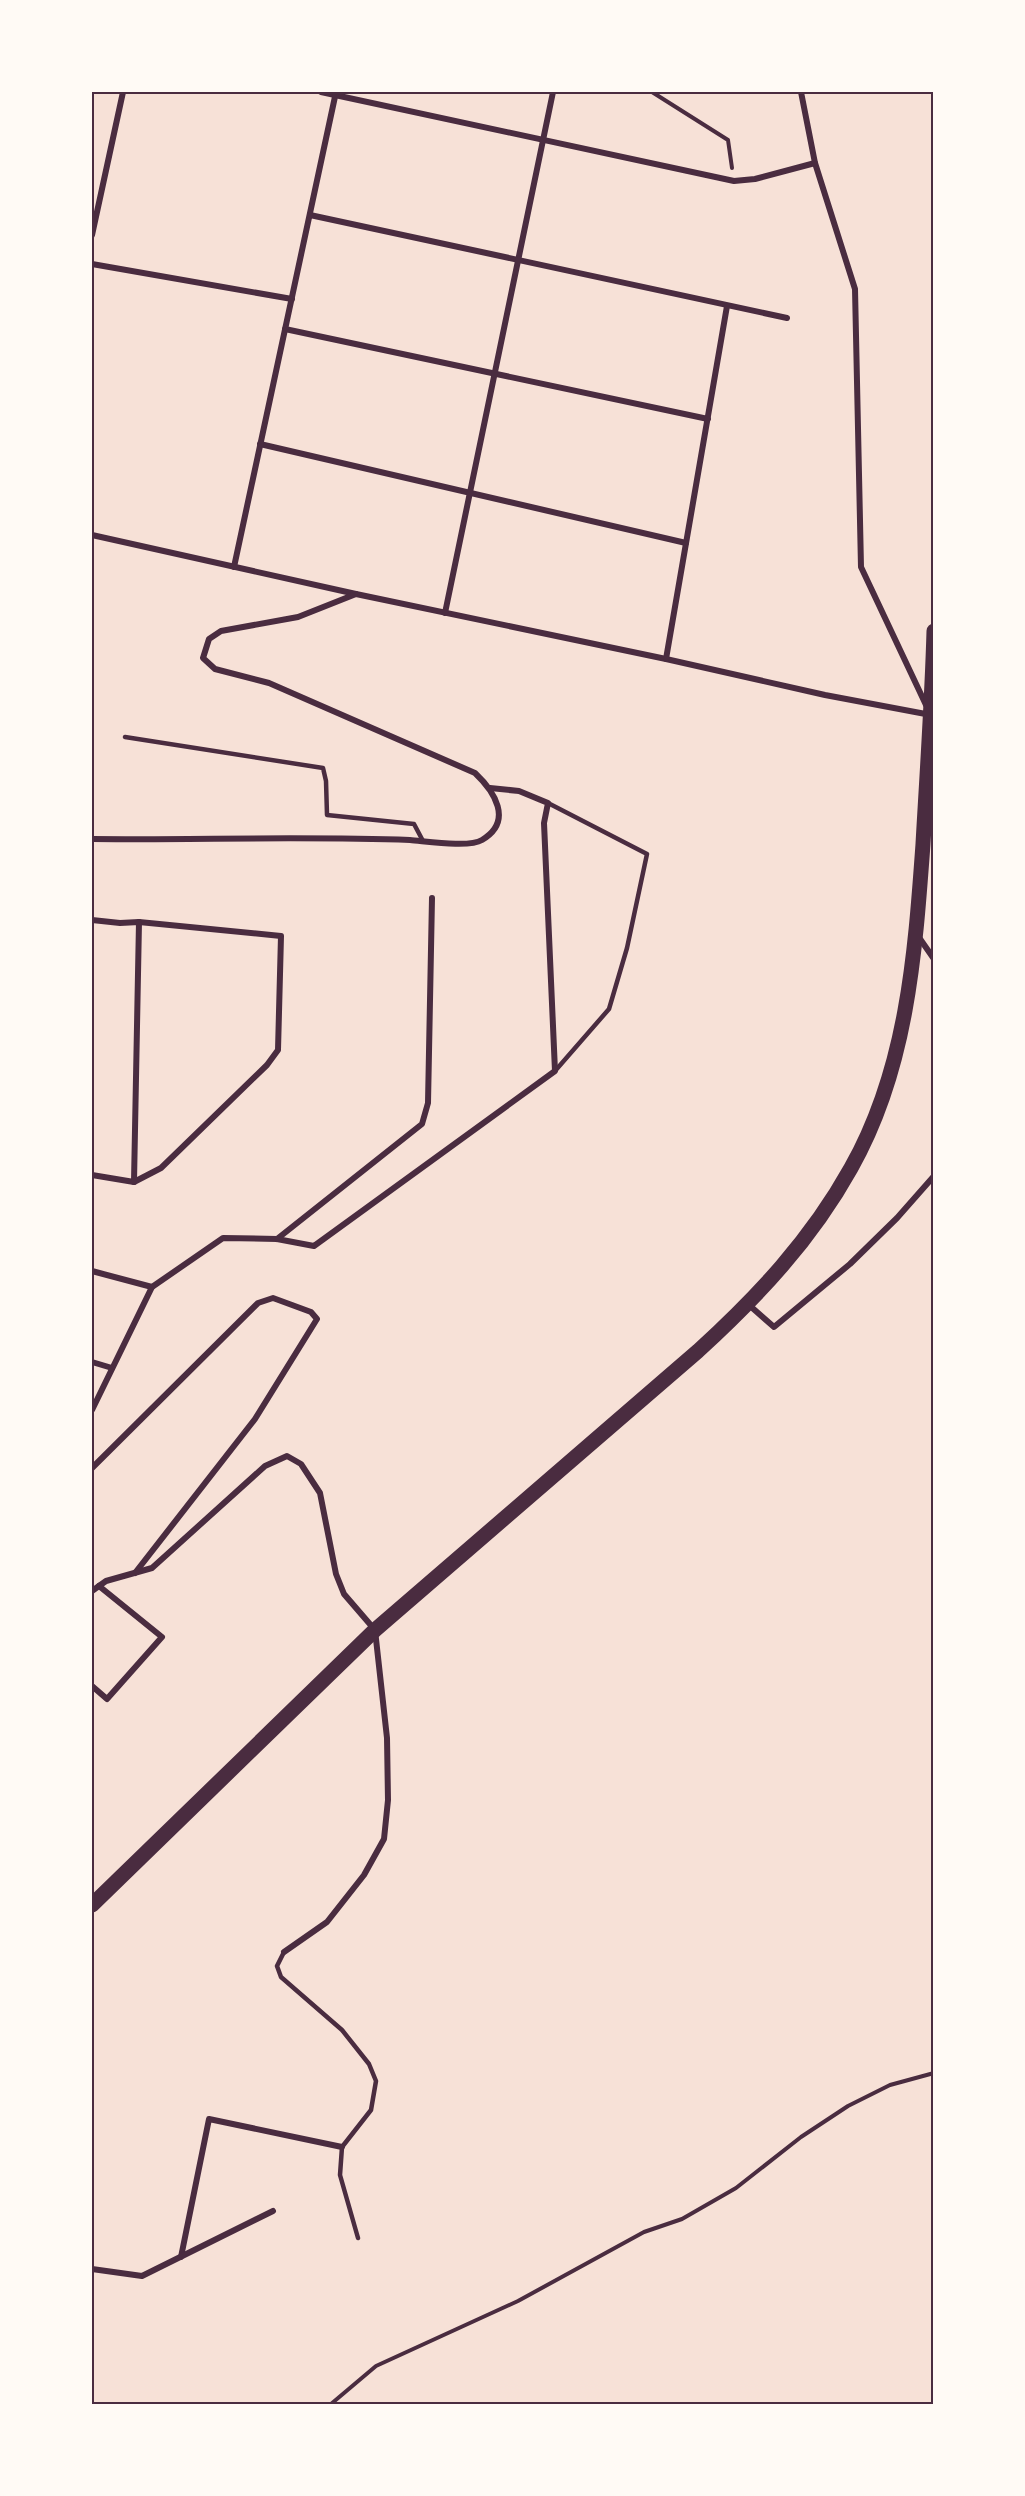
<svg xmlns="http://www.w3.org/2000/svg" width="1025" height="2496" font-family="'Public Sans',sans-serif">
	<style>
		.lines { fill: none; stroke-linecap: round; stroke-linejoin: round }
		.path { stroke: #4a2c40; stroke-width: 4 }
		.service { stroke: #4a2c40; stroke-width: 4.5 }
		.minor { stroke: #4a2c40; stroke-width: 6 }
		.primary { stroke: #4a2c40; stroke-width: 15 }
		.neatline { fill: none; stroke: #4a2c40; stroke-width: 2 }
	</style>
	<rect width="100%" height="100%" fill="#f7e1d7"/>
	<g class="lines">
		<g class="path">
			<path d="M652,92L728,140L732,168"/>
			<path d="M331,2404L376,2366L518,2301L644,2232L682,2219L736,2188L801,2137L848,2106L890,2085L934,2073"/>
		</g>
		<g class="service">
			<path d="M125,737L323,768L326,781L327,815L414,824L423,841"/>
			<path d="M548,803L647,854L627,948L609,1009L555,1071"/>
			<path d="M284,1952L277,1966L281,1977L342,2030L369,2064L376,2081L371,2110L342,2147L340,2175L358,2238"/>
		</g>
		<g class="minor">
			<path d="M321,92L734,181L755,179L815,163"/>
			<path d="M801,92L815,163L855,289L861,567L926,705"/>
			<path d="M310,215L787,318"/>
			<path d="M92,235L123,92"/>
			<path d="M92,264L292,299"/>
			<path d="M285,329L708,419"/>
			<path d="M260,444L686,543"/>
			<path d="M92,535L356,594L666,659L825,695L931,715"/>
			<path d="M234,567L336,92"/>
			<path d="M445,613L553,92"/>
			<path d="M666,659L727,306"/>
			<path d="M92,839C197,840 304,836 410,840C425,841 469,848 482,840C514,821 494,791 475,773L269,683L215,669L203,658L209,639L221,631L298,617L356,594"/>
			<path d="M92,920L120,923L139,922L281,936L278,1050L267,1065L161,1168L134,1182L92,1175"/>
			<path d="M918,936L934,959"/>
			<path d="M134,1182L139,922"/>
			<path d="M277,1239L422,1124L428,1103L432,898"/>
			<path d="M92,1271L152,1287"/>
			<path d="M749,1305L774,1327L850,1264L897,1218L934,1176"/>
			<path d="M92,1362L112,1368"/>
			<path d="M92,1410L152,1287L223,1238L277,1239L314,1246L555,1071L544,823L548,803L519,791L490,788"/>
			<path d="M92,1468L258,1303L273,1298L311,1312L317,1319L255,1419L135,1573"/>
			<path d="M92,1591L106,1581L152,1568L265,1466L287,1456L301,1464L320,1493L336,1574L344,1594L375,1630L387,1738L388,1800L384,1839L364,1875L327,1922L284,1952"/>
			<path d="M92,1686L107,1699L162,1637L99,1586"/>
			<path d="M181,2257L209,2119L342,2147"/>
			<path d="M92,2269L142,2276L273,2211"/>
		</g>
		<path class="primary" d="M92,1905L375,1630L698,1351C758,1296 811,1240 851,1168C907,1069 915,955 923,844C927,773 932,702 934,631"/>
	</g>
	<rect width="1025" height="2496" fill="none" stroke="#fffaf5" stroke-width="186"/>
	<rect x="93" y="93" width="839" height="2310" class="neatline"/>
</svg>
